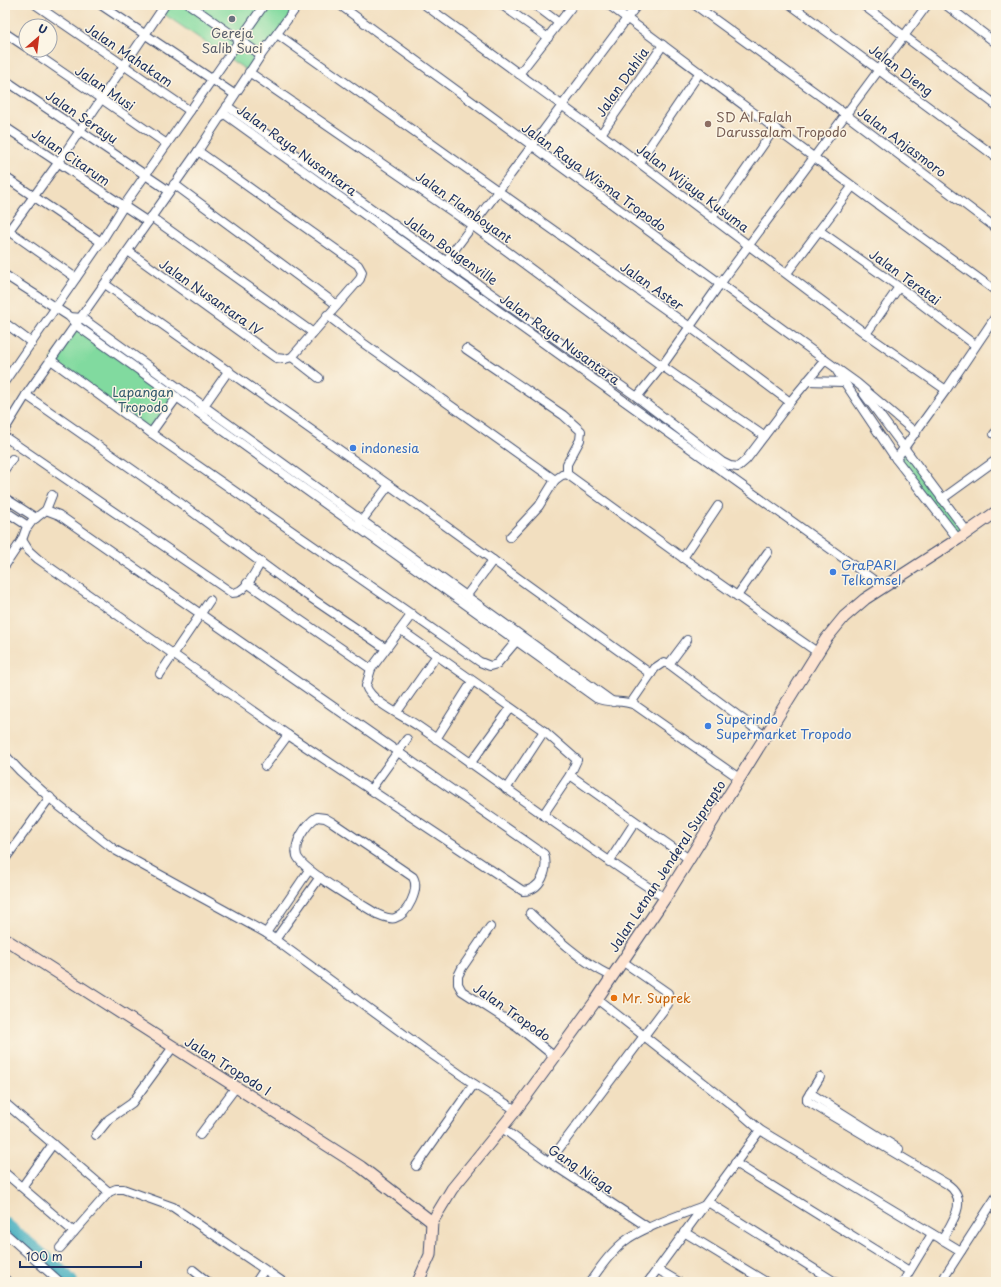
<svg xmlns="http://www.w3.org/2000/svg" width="1001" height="1287" font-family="'Playpen Sans',sans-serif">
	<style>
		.green { fill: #81da9f; stroke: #4e847e }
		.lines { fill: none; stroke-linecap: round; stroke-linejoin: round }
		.river { stroke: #41adbf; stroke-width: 14 }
		.street-casing { stroke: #3b496d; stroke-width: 10 }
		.secondary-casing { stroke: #3b496d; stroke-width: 13 }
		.street { stroke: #fff; stroke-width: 8 }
		.secondary { stroke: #fde4d1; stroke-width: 11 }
		.worship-dot { fill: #6b7280; stroke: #fcf5e5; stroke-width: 1.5 }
		.education-dot { fill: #8d6e63; stroke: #fcf5e5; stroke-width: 1.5 }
		.shop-dot { fill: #3f7fe0; stroke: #fcf5e5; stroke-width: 1.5 }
		.food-dot { fill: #e8710a; stroke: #fcf5e5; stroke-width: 1.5 }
		.labels { text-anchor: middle; stroke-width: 3; stroke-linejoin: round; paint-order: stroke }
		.worship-label { font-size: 13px; fill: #5b616d; stroke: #fcf5e5 }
		.street-label { font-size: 13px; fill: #1b2f5e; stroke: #fcf5e5 }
		.education-label { font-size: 13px; fill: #785e54; stroke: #fcf5e5; text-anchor: start }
		.park-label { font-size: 13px; fill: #345a6e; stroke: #fcf5e5 }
		.shop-label { font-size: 13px; fill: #366cbe; stroke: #fcf5e5; text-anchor: start }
		.food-label { font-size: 13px; fill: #c56008; stroke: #fcf5e5; text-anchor: start }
	</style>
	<rect width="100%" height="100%" fill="#fcf5e5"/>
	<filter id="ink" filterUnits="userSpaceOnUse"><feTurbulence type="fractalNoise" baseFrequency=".025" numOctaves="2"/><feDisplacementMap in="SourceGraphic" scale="8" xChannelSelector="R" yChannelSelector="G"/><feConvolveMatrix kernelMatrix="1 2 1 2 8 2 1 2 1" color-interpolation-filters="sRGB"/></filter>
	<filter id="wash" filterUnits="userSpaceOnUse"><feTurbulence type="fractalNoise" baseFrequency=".012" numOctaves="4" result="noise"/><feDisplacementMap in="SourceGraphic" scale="16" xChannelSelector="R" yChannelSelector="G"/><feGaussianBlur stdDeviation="0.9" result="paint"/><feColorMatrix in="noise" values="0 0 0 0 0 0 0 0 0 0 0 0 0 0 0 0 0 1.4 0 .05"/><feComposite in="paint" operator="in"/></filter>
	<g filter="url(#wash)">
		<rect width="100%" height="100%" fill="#f2dfc0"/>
		<g class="green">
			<path d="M165,5H298L249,72L161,12Z"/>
			<path d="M76,325L177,397L151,433L51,360Z"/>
			<path d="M903,448L967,532L958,537L897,460Z"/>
		</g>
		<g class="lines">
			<path class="river" d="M5,1224L63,1273L71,1282"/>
		</g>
	</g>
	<g filter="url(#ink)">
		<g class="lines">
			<defs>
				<g id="street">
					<path d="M36,5L190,111"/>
					<path d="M101,5L234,94"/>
					<path d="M190,5L261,55"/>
					<path d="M340,5L825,360L857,383L916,433"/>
					<path d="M425,5L601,134L866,334L946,390"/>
					<path d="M502,5L548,38"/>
					<path d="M535,5L559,23"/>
					<path d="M609,5C738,101 866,197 996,291"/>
					<path d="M695,5L845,114L996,228"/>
					<path d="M791,5L996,157"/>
					<path d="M863,5L996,105"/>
					<path d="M946,5L996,43"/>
					<path d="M5,33L26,47"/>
					<path d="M277,34L690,327L790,402"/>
					<path d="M30,50L167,144"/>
					<path d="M249,72L473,226L662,366L764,436"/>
					<path d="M519,74L573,5"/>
					<path d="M5,80L169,191"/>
					<path d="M227,106L637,397L722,462L730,466L738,467L746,460L790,402L825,360"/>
					<path d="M223,113L882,586"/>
					<path d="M5,127L148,222"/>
					<path d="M601,134L663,45"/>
					<path d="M639,162L700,72"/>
					<path d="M5,177L101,242"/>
					<path d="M174,184L337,305"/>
					<path d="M151,217L312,332"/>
					<path d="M712,218L775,128"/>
					<path d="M5,228L76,278"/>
					<path d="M820,231L899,287L975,345"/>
					<path d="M5,236L58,163L165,5"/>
					<path d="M128,251L276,358L285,359L292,357L360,279L362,272L358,265L198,151"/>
					<path d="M446,261L637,5"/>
					<path d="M787,273L852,187"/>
					<path d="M5,275L70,317L76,325L596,698C609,704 622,699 635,705L739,778"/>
					<path d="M105,284L389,485L360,523"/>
					<path d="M327,315L363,343L555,480"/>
					<path d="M70,317L82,318L613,702"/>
					<path d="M5,323L32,343"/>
					<path d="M866,334L899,287"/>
					<path d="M466,349L563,415L581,431L580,440L567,464V474"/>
					<path d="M292,357L319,378"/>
					<path d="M51,360L151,433L480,662L490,666L497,664L519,638"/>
					<path d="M837,371L896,459L958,539"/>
					<path d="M5,381L101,242L123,207L264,5"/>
					<path d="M807,381L843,382"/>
					<path d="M864,394L968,533"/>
					<path d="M26,395L179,502L286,581L385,648"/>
					<path d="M637,397L662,366L720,284L927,5"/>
					<path d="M201,410L229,370"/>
					<path d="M5,429L26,395L198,151L261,55L298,5"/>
					<path d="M151,433L177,397"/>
					<path d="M994,434L996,432"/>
					<path d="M5,437L232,593C246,593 254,573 261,562"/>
					<path d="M896,459L946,390L996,316"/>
					<path d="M5,469L12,459"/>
					<path d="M567,474L683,558L817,652"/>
					<path d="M389,485L651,674"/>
					<path d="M5,498L36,518"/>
					<path d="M942,499L996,460"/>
					<path d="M5,511L28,526"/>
					<path d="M510,537L539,506L555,480L562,475L567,474"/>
					<path d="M22,540L29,551L38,559L288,735L523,891C541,890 549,870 544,854L59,515L46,510"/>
					<path d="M683,558L718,506"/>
					<path d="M6,564L22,540L26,529L32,521L46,510L52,495"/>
					<path d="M247,583L371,669"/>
					<path d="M467,595L493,560"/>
					<path d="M737,596L768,552"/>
					<path d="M412,614L371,669L366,686C371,702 404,716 418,726C501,783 580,844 665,898"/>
					<path d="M401,630L544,731L577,760L570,775L543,815"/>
					<path d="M669,664L687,640"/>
					<path d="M160,674L210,600"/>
					<path d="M631,703L655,668L664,662L669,664L765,736"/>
					<path d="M397,712L437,655"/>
					<path d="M436,739L472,682"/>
					<path d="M5,755L20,771L59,806L115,850L266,933L424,1049L474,1084L516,1110"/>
					<path d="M470,764L510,709"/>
					<path d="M265,766L288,735"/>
					<path d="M570,775L689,859"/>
					<path d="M371,789L407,739"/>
					<path d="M506,789L544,731"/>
					<path d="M317,817L325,818L332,822L413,877C420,889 408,914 395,918C390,920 382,916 377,914C361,904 303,871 297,856C295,849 297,842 301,835C305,828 309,822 317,817Z"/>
					<path d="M5,859L50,797"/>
					<path d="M609,862L635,822"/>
					<path d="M530,913C554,936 581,962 611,976"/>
					<path d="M490,927L462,968L458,976V984L462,991L518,1027L555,1057"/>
					<path d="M266,933L309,870"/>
					<path d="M275,940L320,877"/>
					<path d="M597,999L733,1106L760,1130L961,1251"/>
					<path d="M820,1077L807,1098V1101L947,1184C970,1199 952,1222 942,1240"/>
					<path d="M810,1093L899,1149"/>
					<path d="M5,1103L109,1192"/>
					<path d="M502,1128L549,1162L649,1228"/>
					<path d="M96,1135L109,1119L132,1103L173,1047"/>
					<path d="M200,1135L236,1087"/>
					<path d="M549,1162L668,1004V993L622,961"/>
					<path d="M735,1163L909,1271"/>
					<path d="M416,1166L474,1084"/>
					<path d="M5,1173L74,1232"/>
					<path d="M22,1187L53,1144"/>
					<path d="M708,1202L835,1282"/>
					<path d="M684,1232L766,1282"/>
					<path d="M5,1233L60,1282"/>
					<path d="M60,1248L109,1192L116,1189H123L173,1207L283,1282"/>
					<path d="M657,1269L679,1282"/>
					<path d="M193,1270L208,1282"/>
					<path d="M5,1279L8,1282"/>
					<path d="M256,1282L264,1270"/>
					<path d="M590,1282C601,1266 613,1249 629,1238C651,1224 679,1216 703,1206"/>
					<path d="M648,1282L760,1130"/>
					<path d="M903,1282L932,1234"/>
					<path d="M945,1282V1276L996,1197"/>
				</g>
				<g id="secondary">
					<path d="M5,939L361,1167L432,1222"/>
					<path d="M418,1282L430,1255L432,1222L452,1189L516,1110L597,999L665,898L826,639L844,617L865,599L958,539L996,512"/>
				</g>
			</defs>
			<use href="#street" class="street-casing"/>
			<use href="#secondary" class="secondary-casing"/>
			<use href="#street" class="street"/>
			<use href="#secondary" class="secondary"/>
		</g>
	</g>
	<circle class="worship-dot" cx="232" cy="19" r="4"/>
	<circle class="education-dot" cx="708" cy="124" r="4"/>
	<g class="shop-dot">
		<circle cx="353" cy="448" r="4"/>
		<circle cx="833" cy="572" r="4"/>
		<circle cx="708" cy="726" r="4"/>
	</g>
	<circle class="food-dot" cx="614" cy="998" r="4"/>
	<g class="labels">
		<g class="worship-label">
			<text x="232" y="38">Gereja<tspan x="232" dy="15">Salib Suci</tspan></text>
		</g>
		<g class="street-label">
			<text transform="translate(129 55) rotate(34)" y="5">Jalan Mahakam</text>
			<text transform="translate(901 70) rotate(37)" y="5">Jalan Dieng</text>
			<text transform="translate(622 82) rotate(-55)" y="5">Jalan Dahlia</text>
			<text transform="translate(105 88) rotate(34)" y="5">Jalan Musi</text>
			<text transform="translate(82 117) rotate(34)" y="5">Jalan Serayu</text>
			<text transform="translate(902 142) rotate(37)" y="5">Jalan Anjasmoro</text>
			<text transform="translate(297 150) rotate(36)" y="5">Jalan Raya Nusantara</text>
			<text transform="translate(71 157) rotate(34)" y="5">Jalan Citarum</text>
			<text transform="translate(594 177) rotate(36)" y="5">Jalan Raya Wisma Tropodo</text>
			<text transform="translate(693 188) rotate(37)" y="5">Jalan Wijaya Kusuma</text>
			<text transform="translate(464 207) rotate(35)" y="5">Jalan Flamboyant</text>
			<text transform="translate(451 250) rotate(35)" y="5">Jalan Bougenville</text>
			<text transform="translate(905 277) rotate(36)" y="5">Jalan Teratai</text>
			<text transform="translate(652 286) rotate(35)" y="5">Jalan Aster</text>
			<text transform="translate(211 297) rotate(35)" y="5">Jalan Nusantara IV</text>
			<text transform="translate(560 339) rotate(36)" y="5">Jalan Raya Nusantara</text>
			<text transform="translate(667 866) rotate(-57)" y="5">Jalan Letnan Jenderal Suprapto</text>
			<text transform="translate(512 1012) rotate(35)" y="5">Jalan Tropodo</text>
			<text transform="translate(228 1066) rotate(32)" y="5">Jalan Tropodo I</text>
			<text transform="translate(581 1169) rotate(34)" y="5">Gang Niaga</text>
		</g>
		<g class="education-label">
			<text x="716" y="122">SD Al Falah<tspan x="716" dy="15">Darussalam Tropodo</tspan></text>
		</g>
		<g class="park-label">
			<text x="143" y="397">Lapangan<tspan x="143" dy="15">Tropodo</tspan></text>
		</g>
		<g class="shop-label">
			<text x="361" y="453">indonesia</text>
			<text x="841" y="570">GraPARI<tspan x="841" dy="15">Telkomsel</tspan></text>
			<text x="716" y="724">Superindo<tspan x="716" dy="15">Supermarket Tropodo</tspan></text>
		</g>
		<g class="food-label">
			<text x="622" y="1003">Mr. Suprek</text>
		</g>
	</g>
	<rect width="1001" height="1287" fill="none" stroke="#fcf5e5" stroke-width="20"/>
	<g transform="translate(38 38) rotate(28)"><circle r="19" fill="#fcf5e5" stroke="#a2a6af"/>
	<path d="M0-3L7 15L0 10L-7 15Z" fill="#c8321e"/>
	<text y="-6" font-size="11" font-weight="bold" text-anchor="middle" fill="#1b2f5e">U</text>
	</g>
	<path d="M20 1261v6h121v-6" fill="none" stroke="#1b2f5e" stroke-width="2"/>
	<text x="26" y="1261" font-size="12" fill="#1b2f5e" stroke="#fcf5e5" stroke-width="3" paint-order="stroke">100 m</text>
</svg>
